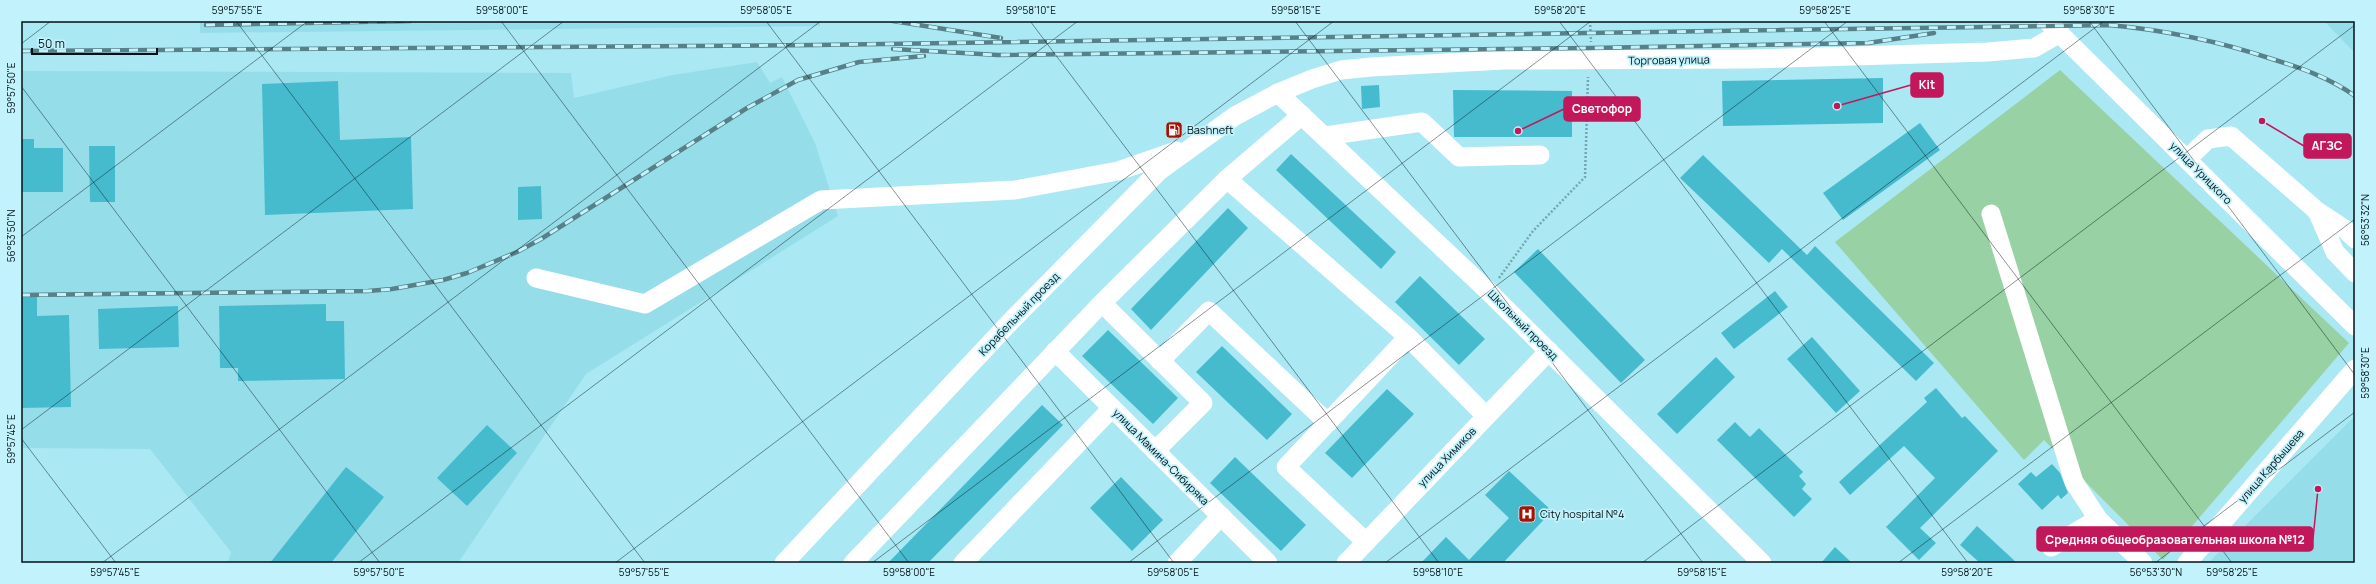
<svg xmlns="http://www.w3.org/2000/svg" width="2376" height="584" font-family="Manrope,sans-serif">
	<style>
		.built { fill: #96ddea }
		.green { fill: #98d1a4 }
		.building { fill: #47bbce }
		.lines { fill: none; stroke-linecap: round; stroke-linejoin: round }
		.path { stroke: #75a5ae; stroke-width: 2.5; stroke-dasharray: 2 2; stroke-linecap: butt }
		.minor { stroke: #fff; stroke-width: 19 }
		.rail-casing { stroke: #588088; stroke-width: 4.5 }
		.rail { stroke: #c2f3fc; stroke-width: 3; stroke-dasharray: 9; stroke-linecap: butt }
		.ticks { fill: none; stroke: #001015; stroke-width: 1; stroke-opacity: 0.45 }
		.labels { text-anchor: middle; stroke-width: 3.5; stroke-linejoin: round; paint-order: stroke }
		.street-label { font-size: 11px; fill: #001015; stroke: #c2f3fc }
		.poi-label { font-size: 11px; fill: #001015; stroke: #c2f3fc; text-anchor: start }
		.leader { fill: none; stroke: #c2185b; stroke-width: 1.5 }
		.callout-dot { fill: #c2185b; stroke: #c2f3fc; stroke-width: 1.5 }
		.callout { fill: #c2185b; stroke: #c2185b; stroke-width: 1.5 }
		.callout-label { font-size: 12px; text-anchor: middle; font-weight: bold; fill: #fff }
		.neatline { fill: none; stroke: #001015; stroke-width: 1.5 }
		.ticks-label { font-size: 10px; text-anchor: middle; fill: #001015 }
	</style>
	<rect width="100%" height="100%" fill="#aae8f3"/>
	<g class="built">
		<path d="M200,21H820V26L200,33Z"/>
		<path d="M2324,21H2355V53Z"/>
		<path d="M757,62L770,83L782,77L815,143L838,216L586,374L458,563H228L231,552L150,449L21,448V71L571,73L574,98L673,75Z"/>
		<path d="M2355,416V563H2208Z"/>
	</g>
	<path class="green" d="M2060,70L2349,343L2163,560L2044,440L2024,460L1835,242Z"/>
	<g class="building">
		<path d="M1883,78V123L1723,126L1722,81Z"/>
		<path d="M338,81L340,140L411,137L413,209L265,215L262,84Z"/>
		<path d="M1379,85L1380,107L1362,109L1361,86Z"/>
		<path d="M1453,90L1572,91V137H1454Z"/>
		<path d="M1920,123L1940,150L1843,220L1823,193Z"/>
		<path d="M21,139H34V148H63V192H21Z"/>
		<path d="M89,146H115V202H90Z"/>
		<path d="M1291,154L1396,252L1381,269L1276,170Z"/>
		<path d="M1703,155L1807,255L1815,246L1934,363L1916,381L1782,249L1769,263L1680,178Z"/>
		<path d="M541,186L542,219L518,220V187Z"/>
		<path d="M1228,208L1248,228L1151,330L1131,309Z"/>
		<path d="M1538,249L1645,360L1621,383L1514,272Z"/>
		<path d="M1420,276L1485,339L1459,365L1395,302Z"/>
		<path d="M1775,291L1788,307L1734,349L1721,333Z"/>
		<path d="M37,296V316L69,315L71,407L21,408V297Z"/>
		<path d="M326,304V321H344L345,379L238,381V368H220L219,306Z"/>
		<path d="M178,306L179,347L99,349L98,309Z"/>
		<path d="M1108,330L1178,398L1153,424L1082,356Z"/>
		<path d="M1812,337L1860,391L1836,413L1787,359Z"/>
		<path d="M1222,346L1292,414L1267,440L1196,372Z"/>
		<path d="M1716,357L1735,377L1677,434L1657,414Z"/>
		<path d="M1936,388L1962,418L1965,416L1998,451L1920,528L1936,543L1919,560L1886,527L1935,478L1904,446L1850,495L1839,482L1927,402L1924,398Z"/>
		<path d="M1387,389L1414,414L1352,478L1325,453Z"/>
		<path d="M1042,405L1063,425L928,563H888Z"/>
		<path d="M1735,422L1750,437L1759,428L1803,472L1799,476L1806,484L1802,489L1812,499L1794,517L1717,440Z"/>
		<path d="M487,425L517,453L467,506L437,478Z"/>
		<path d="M1235,457L1306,525L1281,551L1210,483Z"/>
		<path d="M2052,464L2060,473L2068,493L2061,499L2058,495L2042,510L2018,484L2031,472L2036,477Z"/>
		<path d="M346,467L384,497L331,563H270Z"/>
		<path d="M1509,471L1552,511L1503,563H1421L1446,537L1469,560L1509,518L1485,495Z"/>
		<path d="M1121,477L1163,520L1132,551L1090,508Z"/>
		<path d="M1977,526L2017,563H1980L1960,545Z"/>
		<path d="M1835,547L1852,563H1821Z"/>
	</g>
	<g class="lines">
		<g class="path">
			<path d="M1590,21L1591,42"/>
			<path d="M1499,278L1533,231L1585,177L1588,77"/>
		</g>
		<g class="minor">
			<path d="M2047,21L2355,326"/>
			<path d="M1278,93L1489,292L1762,563"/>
			<path d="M1325,136L1422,122L1459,157L1540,155"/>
			<path d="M2187,159L2208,139L2231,136L2317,211L2346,230L2355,239"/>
			<path d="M1227,179L1408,337L1486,416"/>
			<path d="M2317,211L2335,252L2355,273"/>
			<path d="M1991,214L2074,482L2098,519L2143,563"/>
			<path d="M536,278L645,304L821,200L1015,190L1118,171L1176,151"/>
			<path d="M1102,303L1203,403L1155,451"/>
			<path d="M1055,351L1268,563"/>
			<path d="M1160,361L1209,311L1328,423"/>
			<path d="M1366,542L1286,467L1408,337"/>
			<path d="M2051,547L2098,519"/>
			<path d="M784,563L1012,320L1159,171L1235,116L1278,93L1312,79L1341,70L1371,67L1504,60L1751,59L1988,52L2034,48L2060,33"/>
			<path d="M853,563L1102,303L1227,179L1302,115"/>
			<path d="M963,563L1112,408"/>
			<path d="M1177,563L1221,516"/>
			<path d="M1346,563L1549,351"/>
			<path d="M2187,563L2355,369"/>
		</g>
		<defs>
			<g id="rail">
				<path d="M893,21L1001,38"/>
				<path d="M206,25L410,21"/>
				<path d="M893,49L998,55L1591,48L1868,43L1934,33"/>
				<path d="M21,51L817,45L2109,25C2165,30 2218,41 2272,59C2301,68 2330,78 2355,96"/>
				<path d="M21,295L368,291L392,289L443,280L467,273L517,252L541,239L747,108L798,80L859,62L924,56"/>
			</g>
		</defs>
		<use href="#rail" class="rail-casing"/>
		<use href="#rail" class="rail"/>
	</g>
	<path class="ticks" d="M236,21L645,563M501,21L909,563M766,21L1174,563M1030,21L1439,563M1295,21L1703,563M1559,21L1968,563M1824,21L2232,563M2089,21L2355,375M2353,21L2355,23M21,44L51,21M21,86L380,563M21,237L308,21M21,430L564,21M21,438L116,563M102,563L821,21M358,563L1078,21M615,563L1334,21M872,563L1591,21M1128,563L1848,21M1385,563L2104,21M1642,563L2355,25M1898,563L2355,219M2155,563L2355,412"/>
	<defs>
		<symbol id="fuel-square" viewBox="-11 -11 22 22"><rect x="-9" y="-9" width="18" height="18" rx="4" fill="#a61303" stroke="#c2f3fc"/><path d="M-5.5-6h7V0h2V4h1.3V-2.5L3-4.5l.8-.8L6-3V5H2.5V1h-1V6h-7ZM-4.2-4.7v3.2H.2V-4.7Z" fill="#fff"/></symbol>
		<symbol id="hospital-square" viewBox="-11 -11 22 22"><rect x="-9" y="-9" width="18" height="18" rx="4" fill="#a61303" stroke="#c2f3fc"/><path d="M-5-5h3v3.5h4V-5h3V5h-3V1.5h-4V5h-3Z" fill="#fff"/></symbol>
	</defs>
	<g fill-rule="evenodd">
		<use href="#fuel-square" x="1164" y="120" width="20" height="20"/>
		<use href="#hospital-square" x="1517" y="504" width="20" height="20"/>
	</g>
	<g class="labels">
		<g class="street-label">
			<text transform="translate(1669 60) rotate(-1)" y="4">Торговая улица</text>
			<text transform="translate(2201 173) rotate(45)" y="4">улица Урицкого</text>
			<text transform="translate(1019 314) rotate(-46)" y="4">Корабельный проезд</text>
			<text transform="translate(1523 325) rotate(45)" y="4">Школьный проезд</text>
			<text transform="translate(1161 457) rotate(45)" y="4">улица Мамина-Сибиряка</text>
			<text transform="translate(1447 457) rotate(-46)" y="4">улица Химиков</text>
			<text transform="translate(2271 466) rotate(-49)" y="4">улица Карбышева</text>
		</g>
		<g class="poi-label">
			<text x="1187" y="134">Bashneft</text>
			<text x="1540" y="518">City hospital №4</text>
		</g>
	</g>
	<path class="leader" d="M1837 106L1911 85M1518 131L1564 109M2262 121L2304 146M2318 489L2313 539"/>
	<g class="callout-dot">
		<circle cx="1837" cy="106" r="4"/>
		<circle cx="1518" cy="131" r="4"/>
		<circle cx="2262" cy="121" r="4"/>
		<circle cx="2318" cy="489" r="4"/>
	</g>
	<g class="callout">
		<rect x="1911" y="73" width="32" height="24" rx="4"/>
		<rect x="1564" y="97" width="76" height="24" rx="4"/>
		<rect x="2304" y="134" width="47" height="24" rx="4"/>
		<rect x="2037" y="527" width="276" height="24" rx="4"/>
	</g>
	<g class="callout-label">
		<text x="1927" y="89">Kit</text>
		<text x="1602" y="113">Светофор</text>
		<text x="2327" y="150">АГЗС</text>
		<text x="2175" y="544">Средняя общеобразовательная школа №12</text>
	</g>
	<rect width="2376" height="584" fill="none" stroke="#c2f3fc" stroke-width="44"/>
	<path d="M32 48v6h125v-6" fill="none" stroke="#001015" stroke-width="2"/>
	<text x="38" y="48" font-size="12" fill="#001015" stroke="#c2f3fc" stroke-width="3" paint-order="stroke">50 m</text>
	<rect x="22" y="22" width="2332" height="540" class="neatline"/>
	<g class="ticks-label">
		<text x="237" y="14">59°57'55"E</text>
		<text x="502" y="14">59°58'00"E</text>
		<text x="766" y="14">59°58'05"E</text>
		<text x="1031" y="14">59°58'10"E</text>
		<text x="1296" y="14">59°58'15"E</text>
		<text x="1560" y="14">59°58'20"E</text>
		<text x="1825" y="14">59°58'25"E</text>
		<text x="2089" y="14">59°58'30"E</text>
		<text transform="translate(11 88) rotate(-90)" y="4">59°57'50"E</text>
		<text transform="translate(2365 220) rotate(-90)" y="4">56°53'32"N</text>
		<text transform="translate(11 236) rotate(-90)" y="4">56°53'50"N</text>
		<text transform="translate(2365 373) rotate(-90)" y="4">59°58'30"E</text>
		<text transform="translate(11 439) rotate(-90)" y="4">59°57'45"E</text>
		<text x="115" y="576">59°57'45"E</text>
		<text x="379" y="576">59°57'50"E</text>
		<text x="644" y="576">59°57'55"E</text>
		<text x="909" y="576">59°58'00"E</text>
		<text x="1173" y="576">59°58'05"E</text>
		<text x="1438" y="576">59°58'10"E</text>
		<text x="1702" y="576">59°58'15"E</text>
		<text x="1967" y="576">59°58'20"E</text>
		<text x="2156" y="576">56°53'30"N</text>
		<text x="2232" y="576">59°58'25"E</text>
	</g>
</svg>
